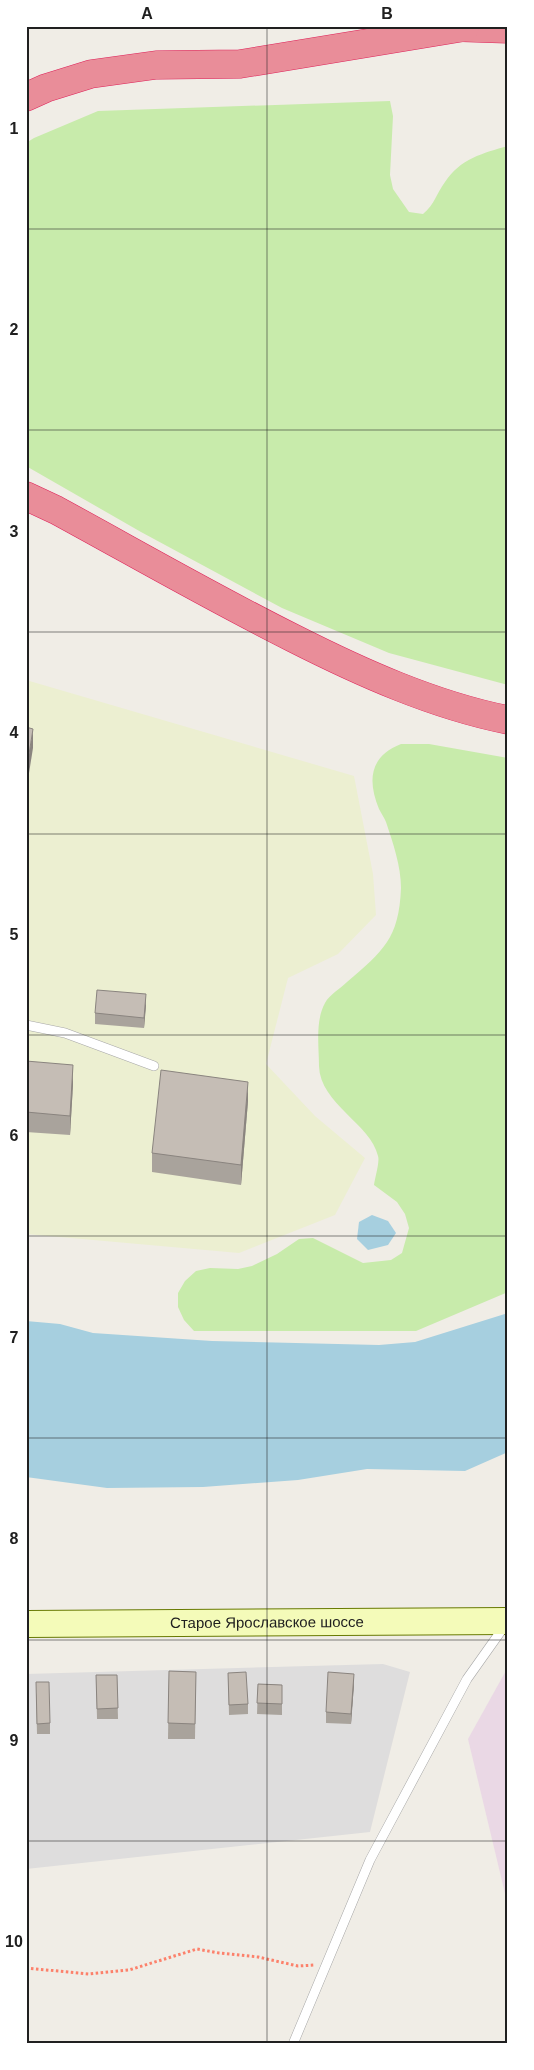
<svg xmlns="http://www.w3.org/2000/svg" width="534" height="2070" font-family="Arial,sans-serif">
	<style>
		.residential { fill: #dedddd }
		.industrial { fill: #ead8e5 }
		.farmland { fill: #ecefd1 }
		.grass { fill: #c8ebab }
		.water { fill: #a6cfdf }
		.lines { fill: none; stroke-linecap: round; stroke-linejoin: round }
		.lane-casing { stroke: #a7a7a7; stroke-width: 10 }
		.secondary-casing { stroke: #687a03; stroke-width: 28 }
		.highway-casing { stroke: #de235a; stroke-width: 29 }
		.path { stroke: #fc816b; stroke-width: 3; stroke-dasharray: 2.5 2.5; stroke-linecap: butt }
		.lane { stroke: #fff; stroke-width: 9 }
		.secondary { stroke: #f4fbb9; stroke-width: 26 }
		.highway { stroke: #e98d99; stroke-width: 28 }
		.wall { fill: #a9a39c }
		.shaded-wall { fill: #8a847f }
		.building { fill: #c5bdb5; stroke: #8a847f }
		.grid { fill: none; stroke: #202020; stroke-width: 1; stroke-opacity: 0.55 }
		.labels { text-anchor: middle; stroke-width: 4.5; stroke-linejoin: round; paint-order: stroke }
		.street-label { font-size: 15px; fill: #202020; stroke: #fff }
		.neatline { fill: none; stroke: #202020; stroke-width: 2 }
		.grid-label { font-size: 16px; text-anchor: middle; font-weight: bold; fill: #202020 }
	</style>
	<rect width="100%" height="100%" fill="#f0ede6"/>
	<path class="residential" d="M383,1664L410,1672L370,1832L26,1869V1674Z"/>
	<path class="industrial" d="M508,1667V1906L468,1739Z"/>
	<path class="farmland" d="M26,680L354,776L373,874L376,915L338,954L288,978L266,1064L315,1116L365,1158L335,1215L239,1253L26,1234Z"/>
	<g class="grass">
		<path d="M390,101L393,116L390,175L393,189L409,212L423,214C435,204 436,194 445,182C460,159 483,153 508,146V685L389,653L282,608L141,532L26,466V143L34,138L98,111Z"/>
		<path d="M401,744H429L508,758V1292L416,1331H194L184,1320L178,1307V1293L185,1281L196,1271L210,1268L238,1269L252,1266L277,1254L299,1239L313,1238L363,1263L391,1260L402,1253L409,1228L405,1214L397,1202L374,1185C375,1178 380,1161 378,1156C371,1124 320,1104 319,1066C319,1047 315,1021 325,1003C329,995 341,988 347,982C383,951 399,939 401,888C401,866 393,843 386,822C384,817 381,813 379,809C367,780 370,756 401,744Z"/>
	</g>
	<g class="water">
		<path d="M372,1215L388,1221L396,1233L388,1245L368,1250L357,1239L359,1222Z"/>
		<path d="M508,1313V1452L465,1471L367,1469L298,1480L203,1487L107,1488L26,1477V1321L60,1324L93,1333L212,1341L379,1345L415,1342Z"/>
	</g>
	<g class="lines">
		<defs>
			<g id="lane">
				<path d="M26,1025L65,1033L154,1066"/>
				<path d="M293,2044L370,1860L467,1679L506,1624"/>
			</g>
			<g id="secondary">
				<path id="s1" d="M26,1624L508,1621"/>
			</g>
			<g id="highway">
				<path d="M447,27L508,29"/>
				<path d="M26,97L46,88L91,74L156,65L240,64L465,27"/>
				<path d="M26,496L56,510C135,553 213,598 293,638C360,672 433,705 508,720"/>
			</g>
		</defs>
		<use href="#lane" class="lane-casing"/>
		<use href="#secondary" class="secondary-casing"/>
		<use href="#highway" class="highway-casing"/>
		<path class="path" d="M26,1968L89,1974L129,1970L197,1949L219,1953L258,1957L298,1966L315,1965"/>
		<use href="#lane" class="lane"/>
		<use href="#secondary" class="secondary"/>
		<use href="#highway" class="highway"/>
	</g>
	<g class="wall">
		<path d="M146,1005L144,1028L95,1024V1013Z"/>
		<path d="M26,1061L73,1084L70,1135L26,1132Z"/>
		<path d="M248,1101L241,1185L152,1172V1153Z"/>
		<path d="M169,1671L196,1672L195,1739H168Z"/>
		<path d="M228,1673L248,1704V1714L229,1715Z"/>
		<path d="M96,1675H117L118,1719H97Z"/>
		<path d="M258,1684L282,1685V1715L257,1714Z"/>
		<path d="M354,1684L351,1724L326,1723V1712Z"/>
		<path d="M36,1693L50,1723V1734H37Z"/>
		<path d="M506,1760H508V1784L506,1776Z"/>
	</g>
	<g class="shaded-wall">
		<path d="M33,729V748L26,792V773Z"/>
		<path d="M146,994V1005L144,1028V1018Z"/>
		<path d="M73,1065V1084L70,1135V1116Z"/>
		<path d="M248,1082V1101L241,1185V1165Z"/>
		<path d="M354,1674V1684L351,1724V1714Z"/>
	</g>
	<g class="building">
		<path d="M26,727L33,729L26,773Z"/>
		<path d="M97,990L146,994L144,1018L95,1013Z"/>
		<path d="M26,1061L73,1065L70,1116L26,1112Z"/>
		<path d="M161,1070L248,1082L241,1165L152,1153Z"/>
		<path d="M169,1671L196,1672L195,1724L168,1723Z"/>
		<path d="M246,1672L248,1704L229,1705L228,1673Z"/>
		<path d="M328,1672L354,1674L351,1714L326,1712Z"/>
		<path d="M96,1675H117L118,1708L97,1709Z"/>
		<path d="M36,1682H49L50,1723L37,1724Z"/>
		<path d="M258,1684L282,1685V1704L257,1703Z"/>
		<path d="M506,1760H508V1769Z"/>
	</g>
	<path class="grid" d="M267,26V2044M26,229H508M26,430H508M26,632H508M26,834H508M26,1035H508M26,1236H508M26,1438H508M26,1640H508M26,1841H508"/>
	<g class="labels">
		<g class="street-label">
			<text dy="5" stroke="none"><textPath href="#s1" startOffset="241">Старое Ярославское шоссе</textPath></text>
		</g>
	</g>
	<rect width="534" height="2070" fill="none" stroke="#ffffff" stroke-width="55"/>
	<rect x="28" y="28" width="478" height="2014" class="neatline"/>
	<g class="grid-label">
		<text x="147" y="19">A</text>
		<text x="387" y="19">B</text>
		<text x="14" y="134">1</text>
		<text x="14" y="335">2</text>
		<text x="14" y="537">3</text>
		<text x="14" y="738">4</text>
		<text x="14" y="940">5</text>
		<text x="14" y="1141">6</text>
		<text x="14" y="1343">7</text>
		<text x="14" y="1544">8</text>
		<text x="14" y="1746">9</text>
		<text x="14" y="1947">10</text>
	</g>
</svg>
